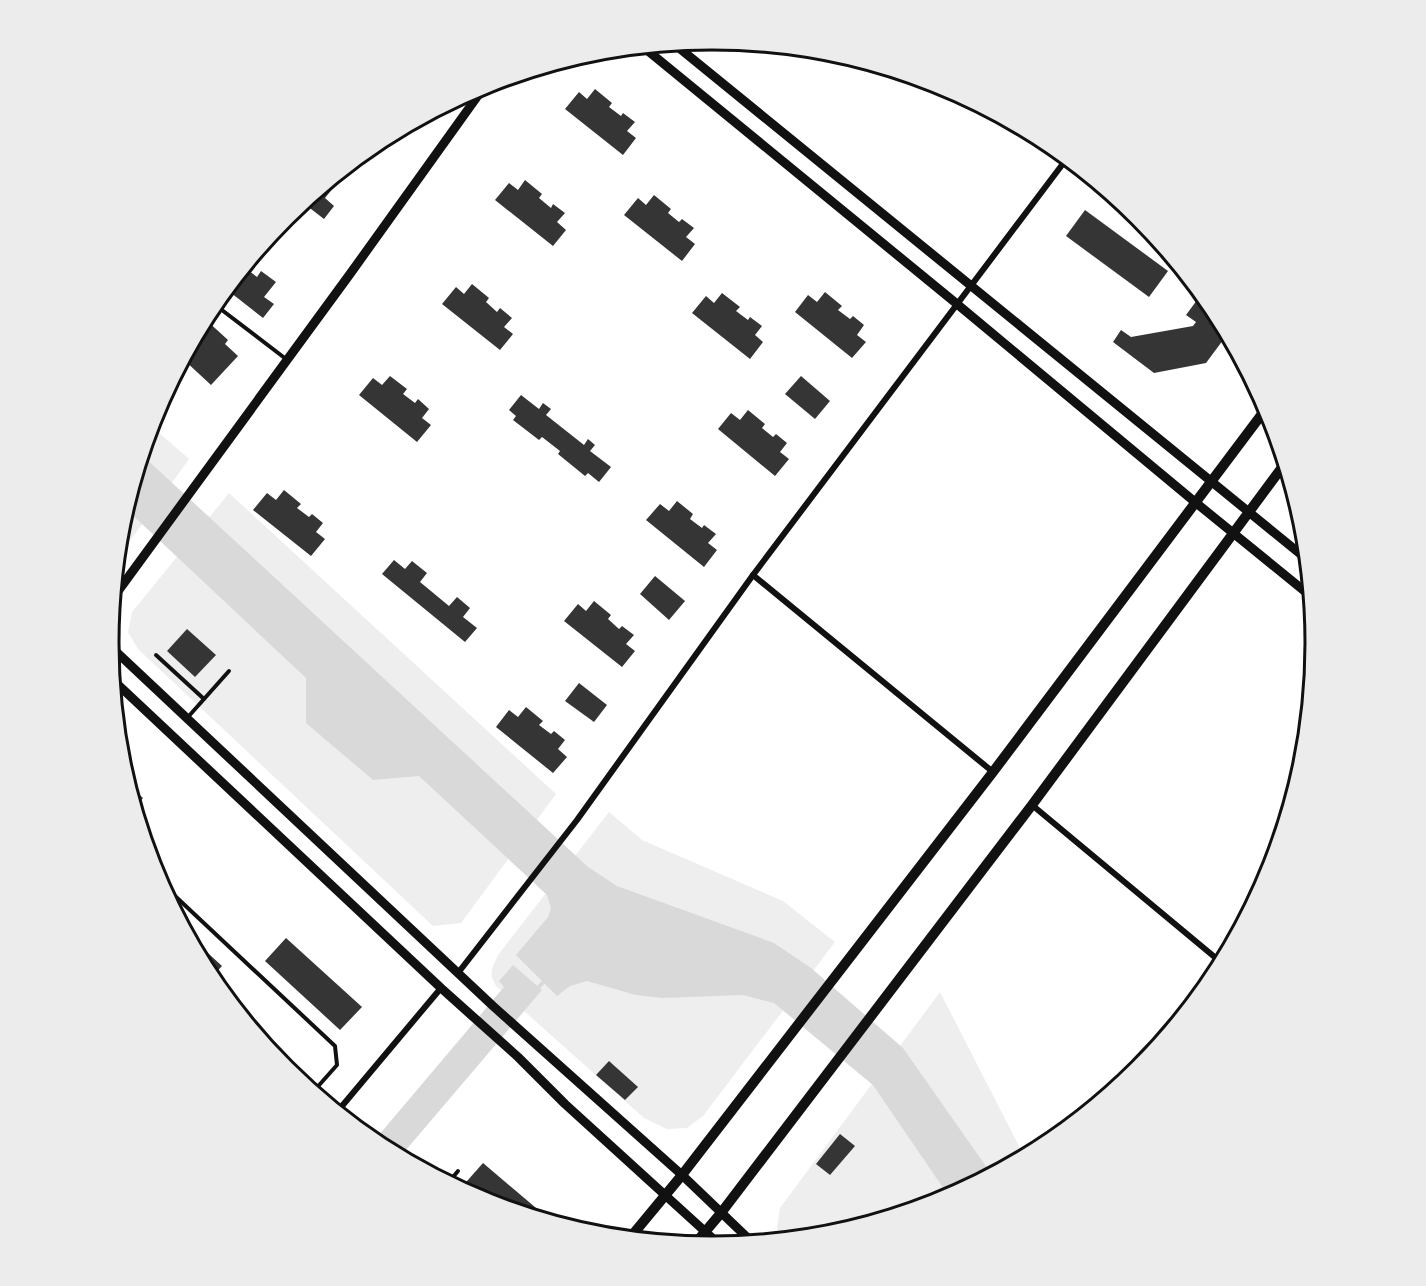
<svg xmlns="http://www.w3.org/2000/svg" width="1426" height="1286" font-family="Quicksand,sans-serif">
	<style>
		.green { fill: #eee }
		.water { fill: #d9d9d9 }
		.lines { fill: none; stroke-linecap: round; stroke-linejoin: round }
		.stream { stroke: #d9d9d9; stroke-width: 4 }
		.building { fill: #353535 }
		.service { stroke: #111; stroke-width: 4 }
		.minor { stroke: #111; stroke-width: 6 }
		.tertiary { stroke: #111; stroke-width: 9 }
		.secondary { stroke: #111; stroke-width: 10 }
		.rim { fill: none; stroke: #111; stroke-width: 3 }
	</style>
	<rect width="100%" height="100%" fill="#fff"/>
	<g class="green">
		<path d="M151,426L189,459L117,559L121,525Z"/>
		<path d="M229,493L556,794L461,923L433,926L138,649L128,632L132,612Z"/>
		<path d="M609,812L642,840L783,901L835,942L703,1116L687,1128L667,1129L644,1118L496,986C488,972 492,969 498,955Z"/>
		<path d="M940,992L1025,1158L944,1201L831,1235L783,1240L777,1228L780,1208Z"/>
	</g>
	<g class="water">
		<path d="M142,455L588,867L617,886L774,943L811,968L903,1048L992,1175L950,1198L873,1085L774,1003L743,995L662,998L636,995L587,981L570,986L557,996L516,955L548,917L551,908L547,895L419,776L373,780L306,723V678L126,509Z"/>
		<path d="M513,965L542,990L400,1157L373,1142L504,987L499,981Z"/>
	</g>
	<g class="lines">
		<path class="stream" d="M535,991L546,979"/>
	</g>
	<g class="building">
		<path d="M595,89L612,103L609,107L621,116L623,113L635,122L627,131L636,138L623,155L565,109L579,92L587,99Z"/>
		<path d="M331,179L337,183L325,198L334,206L324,219L302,202Z"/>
		<path d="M525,180L542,194L539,198L551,208L553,204L565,213L557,222L566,230L553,246L495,200L509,183L518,190Z"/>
		<path d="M654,195L671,209L668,213L679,222L682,219L694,228L686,237L695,244L682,261L624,215L638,198L646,205Z"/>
		<path d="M1085,210L1168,271L1149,297L1066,236Z"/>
		<path d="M244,267L257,277L261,271L276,282L264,297L274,304L263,318L226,289Z"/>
		<path d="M472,284L489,298L486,302L497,312L500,308L512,318L504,327L513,334L500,350L442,304L456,287L464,294Z"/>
		<path d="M825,292L842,306L838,310L850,319L853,316L864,325L857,335L866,342L852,358L795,312L808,295L817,302Z"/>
		<path d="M1203,292L1215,308L1229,332L1206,363L1154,373L1113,342L1121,330L1131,337L1193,326L1196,322L1186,315Z"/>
		<path d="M722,293L740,307L736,311L748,320L750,317L762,326L755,335L763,342L750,359L692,313L706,296L714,303Z"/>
		<path d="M205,319L228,340L225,344L238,356L211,385L183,359Z"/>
		<path d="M390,376L407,389L403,394L415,403L418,399L429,409L422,418L431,425L417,442L359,395L373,378L382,385Z"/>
		<path d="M801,376L830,401L815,419L785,394Z"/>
		<path d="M521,395L539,409L543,403L551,409L546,415L584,445L588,439L595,445L590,451L611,467L599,482L588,473L585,476L558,454L560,451L542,437L539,440L513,420L516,416L509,410Z"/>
		<path d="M748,410L765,424L762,428L773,437L776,434L787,443L780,452L789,459L775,476L718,429L731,413L740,420Z"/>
		<path d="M284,490L301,504L297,508L309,517L312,514L323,523L316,532L325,539L311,556L253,510L267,493L276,500Z"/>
		<path d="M677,501L693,514L690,519L702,528L704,525L716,534L708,543L717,550L704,567L646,520L660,504L669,511Z"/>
		<path d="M394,560L405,569L412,561L427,573L420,582L449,606L457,597L470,608L463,617L477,628L465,642L382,574Z"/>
		<path d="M655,576L685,601L669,620L640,594Z"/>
		<path d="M594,601L611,615L608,619L619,629L622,626L634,635L626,644L635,651L622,667L564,621L578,604L586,611Z"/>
		<path d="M187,629L216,655L195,677L167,651Z"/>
		<path d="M579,683L607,705L594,722L565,701Z"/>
		<path d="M526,707L543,721L539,725L551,734L554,731L565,740L558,749L567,757L553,773L496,727L509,710L518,717Z"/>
		<path d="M129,782L137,790L135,791L143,798L137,805L143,811L138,817L128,784Z"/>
		<path d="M187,934L222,966L211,978Z"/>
		<path d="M286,938L362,1007L340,1030L265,961Z"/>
		<path d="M609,1061L638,1087L625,1100L596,1075Z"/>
		<path d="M840,1134L855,1146L830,1175L816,1164Z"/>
		<path d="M483,1163L542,1213L538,1218L482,1201L460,1189Z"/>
	</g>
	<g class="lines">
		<g class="service">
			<path d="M214,304L286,359"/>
			<path d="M156,655L204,699"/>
			<path d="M188,717L229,671"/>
			<path d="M158,880L335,1046L337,1065L313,1092"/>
			<path d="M448,1183L458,1171"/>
		</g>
		<g class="minor">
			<path d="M753,575L993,772"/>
			<path d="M1032,805L1223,964"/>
			<path d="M458,973L577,820L753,575L1068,157"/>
			<path d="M337,1112L441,988"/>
		</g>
		<g class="tertiary">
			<path d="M673,43L1309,561"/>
			<path d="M642,46L957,304L1195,502L1313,598"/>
			<path d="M113,598L350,274L487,83"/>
			<path d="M109,645L493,1006L682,1175L753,1243"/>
			<path d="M113,680L441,988L518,1057L565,1104L721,1246"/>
		</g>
		<g class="secondary">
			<path d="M629,1239L682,1175L993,772L1268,406"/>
			<path d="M694,1245L721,1213L1032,805L1286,462"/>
		</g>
	</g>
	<path d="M0 0H1426V1286H0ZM119 643a593 593 0 1 1 1186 0a593 593 0 1 1-1186 0Z" fill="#ececec" fill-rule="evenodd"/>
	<path class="rim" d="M119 643a593 593 0 1 1 1186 0a593 593 0 1 1-1186 0Z"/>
</svg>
